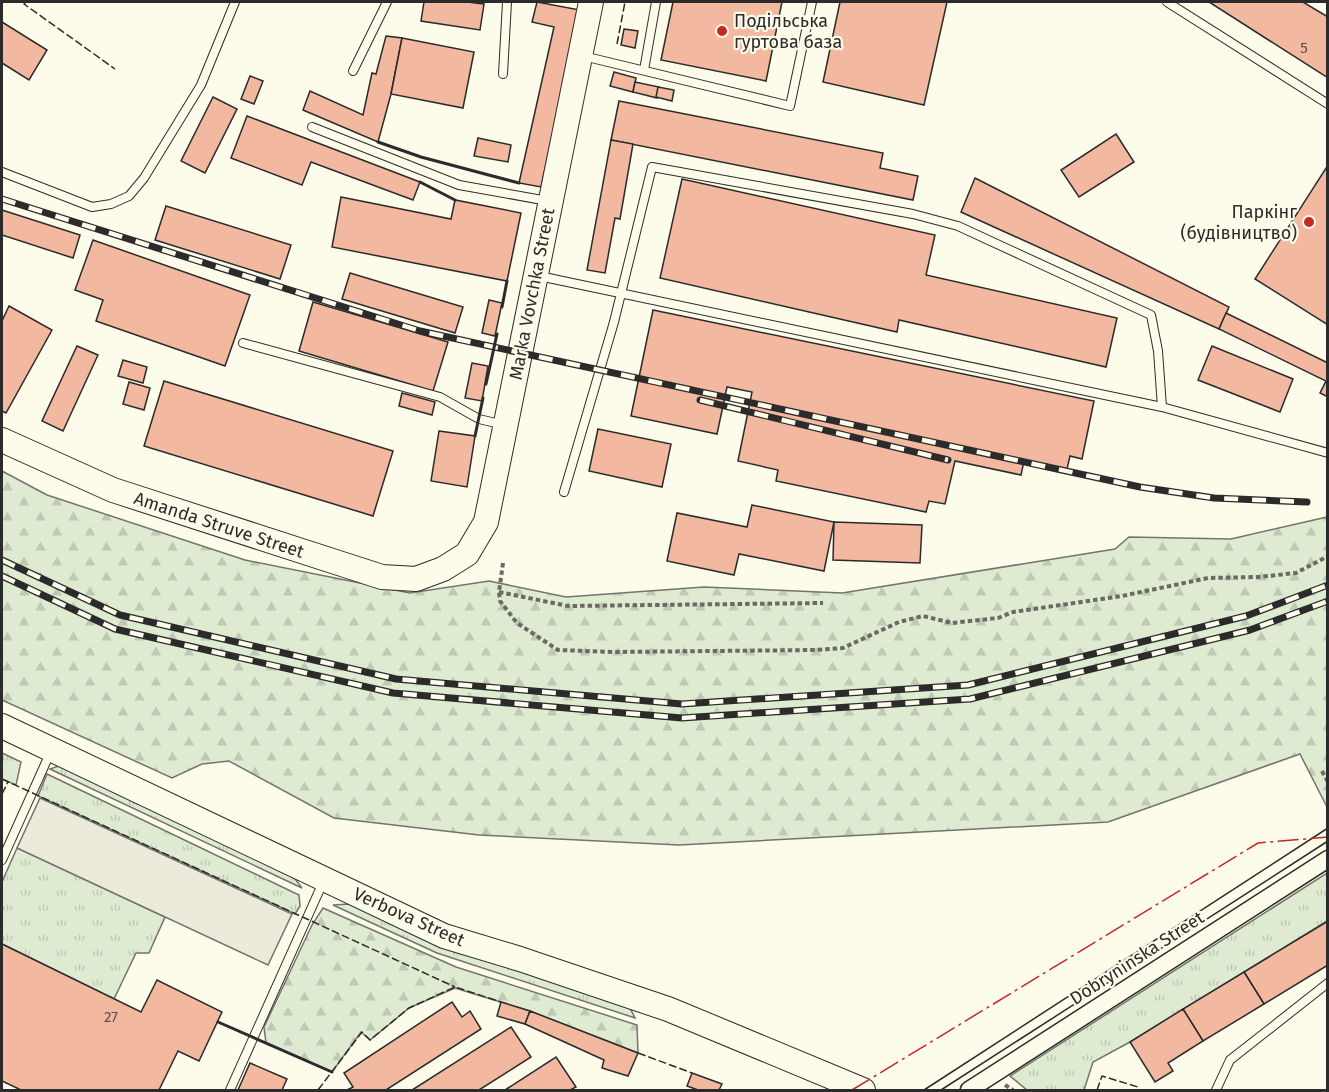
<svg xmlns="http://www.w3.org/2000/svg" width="1329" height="1092" font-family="'Fira Sans',sans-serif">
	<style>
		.grass { fill: url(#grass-tufts); stroke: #74746e; stroke-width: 1.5 }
		.forest { fill: url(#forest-firs); stroke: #74746e; stroke-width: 1.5 }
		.parking { fill: #eceadb; stroke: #74746e; stroke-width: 1.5 }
		.building { fill: #f2b8a0; stroke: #2b2b2b; stroke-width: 1.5 }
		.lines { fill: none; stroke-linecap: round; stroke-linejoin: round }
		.lane-casing { stroke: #2b2b2b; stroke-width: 10 }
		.street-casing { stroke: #2b2b2b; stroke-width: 19 }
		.secondary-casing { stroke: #2b2b2b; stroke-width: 26 }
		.path { stroke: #6a6964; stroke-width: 4; stroke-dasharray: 4.5 3; stroke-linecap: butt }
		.lane { stroke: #fdfbea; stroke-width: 8 }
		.street { stroke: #fdfbea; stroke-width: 16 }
		.secondary { stroke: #fdfbea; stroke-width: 24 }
		.tram { stroke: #2b2b2b; stroke-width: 1.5 }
		.rail-casing { stroke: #2b2b2b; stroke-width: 7 }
		.rail { stroke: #fdfbea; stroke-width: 4.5; stroke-dasharray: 14; stroke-linecap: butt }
		.fence { stroke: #2b2b2b; stroke-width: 1.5; stroke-dasharray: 8 3; stroke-linecap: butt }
		.wall { stroke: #2b2b2b; stroke-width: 3 }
		.power { stroke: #c62828; stroke-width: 1.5; stroke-dasharray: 21 4.5 3 4.5; stroke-linecap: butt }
		.poi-dot { fill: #c62828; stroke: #fdfbea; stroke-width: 2 }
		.labels { text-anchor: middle; stroke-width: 4.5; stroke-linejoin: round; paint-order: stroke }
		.number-label { font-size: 15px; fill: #5d4e48 }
		.poi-label { font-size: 18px; fill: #2b2b2b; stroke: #fdfbea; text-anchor: start }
		.street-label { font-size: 18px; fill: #2b2b2b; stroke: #fdfbea }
	</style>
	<defs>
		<pattern id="grass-tufts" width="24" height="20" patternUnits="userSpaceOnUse" patternTransform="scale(1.5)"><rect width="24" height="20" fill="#deebd1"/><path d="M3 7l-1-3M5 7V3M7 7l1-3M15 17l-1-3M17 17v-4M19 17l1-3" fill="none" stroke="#bfcab4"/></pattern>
		<pattern id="forest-firs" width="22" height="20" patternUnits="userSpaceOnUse" patternTransform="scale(1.5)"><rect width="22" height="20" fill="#deebd1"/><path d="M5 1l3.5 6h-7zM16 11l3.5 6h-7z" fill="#bfcab4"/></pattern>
	</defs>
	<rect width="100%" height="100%" fill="#fdfbea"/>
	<g class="grass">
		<path d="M2,753L21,762L16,785L2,779Z"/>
		<path d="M61,765L293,876L302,888L50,769Z"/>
		<path d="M47,774L299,895L300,906L295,914L38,796Z"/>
		<path d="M17,848L165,917L149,953H136L114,999L2,944V882Z"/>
		<path d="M1327,873V921L1130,1042L1093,1062L1084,1090H1027L1010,1076Z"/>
		<path d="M350,904L630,1008L635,1018L437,953L333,905Z"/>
	</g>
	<g class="forest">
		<path d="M2,471L47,495L245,560L410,593L489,581L566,597L704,587L842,593L1115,549L1129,537L1231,539L1327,517V807L1300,754L1108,822L679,845L479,835L334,818L229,761L202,764L172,778L2,700Z"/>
		<path d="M323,908L456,967L637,1025L638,1053L530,1011L455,988L409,1008L370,1040L361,1032L332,1072L266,1043L264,1027L312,925Z"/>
	</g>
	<path class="parking" d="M40,798L292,914L268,965L17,848Z"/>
	<g class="building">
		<path d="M424,2H467L484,4L480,30L421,21Z"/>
		<path d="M537,2L580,10L541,187L519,183L554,27L532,22Z"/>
		<path d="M673,2H782L766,81L661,60Z"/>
		<path d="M840,2H947L924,105L823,82Z"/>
		<path d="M1209,2H1303L1328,17V78Z"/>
		<path d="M2,22L47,50L29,80L2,63Z"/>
		<path d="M624,29L638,31L635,48L621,45Z"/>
		<path d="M386,36L402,38L391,94L378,142L303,110L310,91L363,115L372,73L376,74Z"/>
		<path d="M402,38L474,52L463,108L391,94Z"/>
		<path d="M614,72L636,78L633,92L610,86Z"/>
		<path d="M250,76L263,81L254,104L241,99Z"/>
		<path d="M635,82L659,87L657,98L633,92Z"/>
		<path d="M658,87L674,90L672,101L656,97Z"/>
		<path d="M213,97L237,109L205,173L181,161Z"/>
		<path d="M619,101L883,153L880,168L918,176L913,200L611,140Z"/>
		<path d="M247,116L420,182L413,200L311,162L302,185L231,158Z"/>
		<path d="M1116,134L1134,162L1079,197L1061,170Z"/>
		<path d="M478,138L511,145L508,162L474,156Z"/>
		<path d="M611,140L633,144L620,219L615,218L605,273L587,270Z"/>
		<path d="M1328,165V325L1255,279Z"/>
		<path d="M975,178L1229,307L1219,329L961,212Z"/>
		<path d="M682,179L935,235L926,275L1117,318L1106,367L899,320L897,332L660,278Z"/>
		<path d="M341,197L451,219L455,200L521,213L507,281L332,247Z"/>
		<path d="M166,206L291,245L280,279L155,240Z"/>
		<path d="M2,210L80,235L73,258L2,235Z"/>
		<path d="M93,240L250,295L225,366L96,321L103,300L75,290Z"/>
		<path d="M350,273L463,307L455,333L342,299Z"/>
		<path d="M489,300L502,303L495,336L482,333Z"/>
		<path d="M313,302L448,342L433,391L299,351Z"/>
		<path d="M9,306L52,330L6,413L2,411V321Z"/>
		<path d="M653,310L1094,401L1082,459L1070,456L1067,469L1024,461L1021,475L955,461L945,504L929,501L926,512L776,481L778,470L738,461L752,392L727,387L717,434L631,416Z"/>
		<path d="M1226,313L1328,363V397L1320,393L1326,381L1219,329Z"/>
		<path d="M77,346L98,355L63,431L42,421Z"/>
		<path d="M1212,346L1293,379L1280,412L1198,380Z"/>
		<path d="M123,360L147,367L143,383L118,376Z"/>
		<path d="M472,363L488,366L482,401L465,398Z"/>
		<path d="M164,381L393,451L373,516L144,446Z"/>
		<path d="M129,382L150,388L144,410L123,404Z"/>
		<path d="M402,393L435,402L432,415L399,406Z"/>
		<path d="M598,429L671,444L662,487L589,471Z"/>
		<path d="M439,431L475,436L467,487L431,481Z"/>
		<path d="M752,505L834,522L824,571L739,554L734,575L667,561L677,513L747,527Z"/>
		<path d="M834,522L922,525L920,563L833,560Z"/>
		<path d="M1328,921V965L1264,1004L1244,972Z"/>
		<path d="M2,944L141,1012L157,980L222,1012L199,1061L178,1051L159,1090H21L2,1081Z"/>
		<path d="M1244,972L1264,1004L1203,1041L1183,1009Z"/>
		<path d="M452,1002L462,1017L470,1011L481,1029L386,1090H347L353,1087L344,1073Z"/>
		<path d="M501,1002L530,1011L525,1024L497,1016Z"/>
		<path d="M1183,1009L1203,1041L1168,1063L1173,1071L1155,1082L1130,1042Z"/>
		<path d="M530,1011L638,1053L628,1076L602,1068L604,1060L525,1024Z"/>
		<path d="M511,1027L531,1057L479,1090H412Z"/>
		<path d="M556,1057L576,1087L570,1090H505Z"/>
		<path d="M250,1063L287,1079L282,1090H238Z"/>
		<path d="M692,1073L722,1084L719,1090H698L687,1086Z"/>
	</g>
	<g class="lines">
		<defs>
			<g id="lane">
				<path d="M1167,2L1328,104"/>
				<path d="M583,56L790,106L812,2"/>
				<path d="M644,70L656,2"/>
				<path d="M353,71L387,2"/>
				<path d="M503,74L507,2"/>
				<path d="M312,127L459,185L548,201"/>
				<path d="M2,172L92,207L111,204L129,196L144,178L201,85L235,2"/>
				<path d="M539,276L1162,407L1328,453"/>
				<path d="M243,343L440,397L479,419L504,425"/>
				<path d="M564,492L614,322L652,167L913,214L958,226L1151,315L1158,351L1162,407"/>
				<path d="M2,860L51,751"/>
				<path d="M230,1090L324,880"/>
				<path d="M1216,1090L1230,1060L1328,983"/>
			</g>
			<path id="street" d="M969,1090L1328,859"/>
			<g id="secondary">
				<path d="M2,440L113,490L382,577L416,579L443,569L467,554L486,522L591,2"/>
				<path d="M2,726L444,936L520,959L668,1009L863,1090"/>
			</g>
		</defs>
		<use href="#lane" class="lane-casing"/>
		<use href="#street" class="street-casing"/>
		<use href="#secondary" class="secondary-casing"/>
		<g class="path">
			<path d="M503,563L499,592L500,601L517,623L558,650L614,652L815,650L843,648L899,622L923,616L952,623L998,618L1013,612L1122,596L1208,578L1258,577L1296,573L1328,556"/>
			<path d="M499,592L568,606L823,603"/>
			<path d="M1322,771L1328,782"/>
			<path d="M1005,1085L1013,1090"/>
		</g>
		<use href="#lane" class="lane"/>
		<use href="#street" class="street"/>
		<use href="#secondary" class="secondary"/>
		<g class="tram">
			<path d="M924,1090L1328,828"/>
			<path d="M941,1090L1328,841"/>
		</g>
		<defs>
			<g id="rail">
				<path d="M2,199L420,331L1140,487L1214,498L1307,502"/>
				<path d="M700,400L948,460"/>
				<path d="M2,560L120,615L396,679L682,704L968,685L1246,616L1328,585"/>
				<path d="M2,576L115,629L393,693L682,718L970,699L1250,630L1328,601"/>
			</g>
		</defs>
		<use href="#rail" class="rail-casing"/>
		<use href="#rail" class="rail"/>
		<g class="fence">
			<path d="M26,2L24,4L115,69"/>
			<path d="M617,44L625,2"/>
			<path d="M2,779L455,987"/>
			<path d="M2,794L8,782"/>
			<path d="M638,1053L692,1073"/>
			<path d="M318,1090L362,1032L370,1040L409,1008L455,987L501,1002"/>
			<path d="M1097,1090L1102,1076L1138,1087"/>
		</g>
		<g class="wall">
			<path d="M378,142L421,157L519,183"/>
			<path d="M420,182L455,200"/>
			<path d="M502,307L507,281"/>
			<path d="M486,384L497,334"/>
			<path d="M475,436L483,398"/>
			<path d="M218,1022L332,1072"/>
		</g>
		<path class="power" d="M852,1090L1258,843L1328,837"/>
	</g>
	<g class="poi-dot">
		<circle cx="722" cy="31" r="6"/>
		<circle cx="1309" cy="222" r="6"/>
	</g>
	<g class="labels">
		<g class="number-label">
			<text x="1304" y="53">5</text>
			<text x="111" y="1022">27</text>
		</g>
		<g class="poi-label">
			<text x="734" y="27">Подільська<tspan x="734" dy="21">гуртова база</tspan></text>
			<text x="1297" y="218" text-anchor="end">Паркінг<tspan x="1297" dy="21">(будівництво)</tspan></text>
		</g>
		<g class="street-label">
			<text transform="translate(532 294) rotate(-79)" y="6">Marka Vovchka Street</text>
			<text transform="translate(219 525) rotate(18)" y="6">Amanda Struve Street</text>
			<text transform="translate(409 917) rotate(24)" y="6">Verbova Street</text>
			<text transform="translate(1137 958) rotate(-33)" y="6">Dobryninska Street</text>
		</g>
	</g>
	<rect width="1329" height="1092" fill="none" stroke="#2b2b2b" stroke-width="6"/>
</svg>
